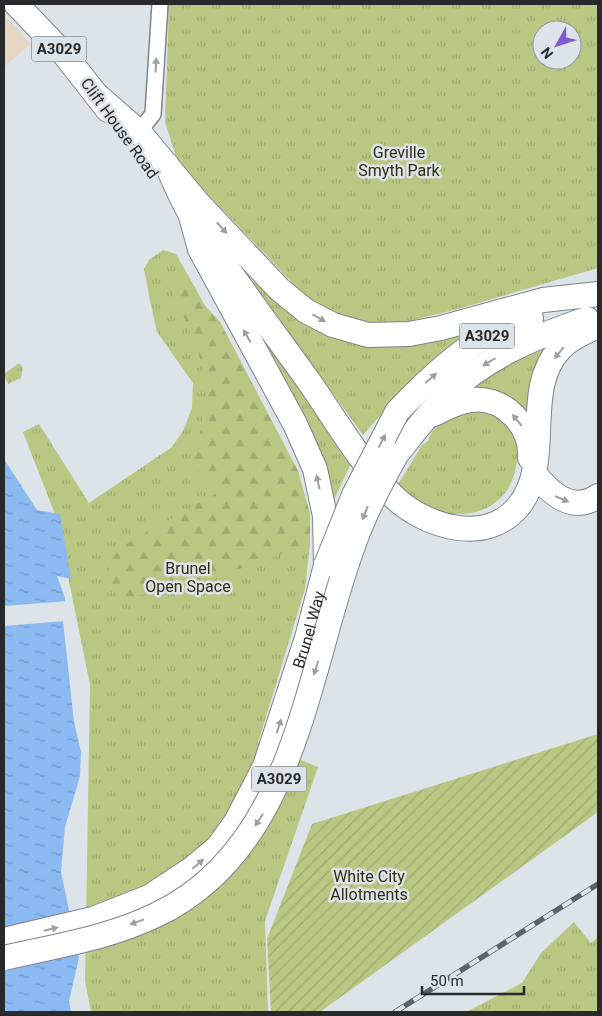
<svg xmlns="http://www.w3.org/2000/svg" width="602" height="1016" font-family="Roboto,sans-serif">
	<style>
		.industrial { fill: #e6d6c4 }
		.grass { fill: url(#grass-tufts); fill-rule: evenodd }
		.forest { fill: url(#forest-firs) }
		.garden { fill: url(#garden-furrows) }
		.water { fill: url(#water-ripples) }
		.pier { fill: #dde4e9 }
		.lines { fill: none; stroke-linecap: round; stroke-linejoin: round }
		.minor-casing { stroke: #7f858a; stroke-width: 18 }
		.trunk-casing { stroke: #7f858a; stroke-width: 26 }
		.minor { stroke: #fff; stroke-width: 15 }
		.trunk { stroke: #fff; stroke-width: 24 }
		.rail-casing { stroke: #5e6265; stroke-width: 5.5 }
		.rail { stroke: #dde4e9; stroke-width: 4; stroke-dasharray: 11; stroke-linecap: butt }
		.trunk-bridge-casing { stroke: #7f858a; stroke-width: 26; stroke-linecap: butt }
		.trunk-bridge { stroke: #fff; stroke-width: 24 }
		.oneway { fill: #9e9fa0 }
		.labels { text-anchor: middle; stroke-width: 5; stroke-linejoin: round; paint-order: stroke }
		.shield { fill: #dde4e9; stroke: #5e6164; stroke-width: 1 }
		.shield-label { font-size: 15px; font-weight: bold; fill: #27292b }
		.street-label { font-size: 16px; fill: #27292b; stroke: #dde4e9 }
		.park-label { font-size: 16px; fill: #2a3010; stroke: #dde4e9 }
	</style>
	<defs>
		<pattern id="grass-tufts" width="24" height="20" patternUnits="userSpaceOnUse" patternTransform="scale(1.25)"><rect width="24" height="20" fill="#b9c783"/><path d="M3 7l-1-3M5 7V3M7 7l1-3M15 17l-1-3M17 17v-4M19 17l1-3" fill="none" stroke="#9fab71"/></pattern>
		<pattern id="forest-firs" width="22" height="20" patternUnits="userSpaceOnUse" patternTransform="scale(1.25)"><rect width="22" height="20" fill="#b9c783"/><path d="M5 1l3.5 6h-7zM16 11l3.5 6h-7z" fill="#9fab71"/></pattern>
		<pattern id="garden-furrows" width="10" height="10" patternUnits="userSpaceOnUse" patternTransform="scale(1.25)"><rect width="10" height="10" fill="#b9c783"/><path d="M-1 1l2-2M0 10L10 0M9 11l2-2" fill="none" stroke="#9fab71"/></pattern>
		<pattern id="water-ripples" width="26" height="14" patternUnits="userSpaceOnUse" patternTransform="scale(1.25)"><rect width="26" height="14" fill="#8bbaf2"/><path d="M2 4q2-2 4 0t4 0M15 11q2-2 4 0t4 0" fill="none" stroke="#7297c4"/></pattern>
	</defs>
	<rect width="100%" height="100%" fill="#dde4e9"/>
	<path class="industrial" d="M4,14L30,44L4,67Z"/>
	<g class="grass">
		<path d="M169,4H598V268L458,309L389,326L347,317L322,307L302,293L178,163L165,122ZM542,30H572V60H542Z"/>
		<path d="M163,250L176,254L205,306L220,322L298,471L310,514V544L305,589L258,743L318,767L265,921L268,1012H91L85,981L90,685L56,517L23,432L39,424L89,503L172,447L183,431L192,408L193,383L157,332L150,301L144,269L149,260Z"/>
		<path d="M252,282H258L333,336L478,330C434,361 398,394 363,435Z"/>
		<path d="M236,294L353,459L332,504Z"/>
		<path d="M554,335L531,431L464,393Z"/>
		<path d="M19,363L23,368L21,378L8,384L4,374Z"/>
		<path d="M478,408C486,412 495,415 502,420C511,428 516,439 517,450C519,486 496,515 458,514C452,514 445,515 439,513C424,507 410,496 397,486L422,445L428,441C436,417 456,414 478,408Z"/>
		<path d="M574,922L591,943L598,937V1012H466L522,983L541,953Z"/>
	</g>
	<path class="forest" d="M188,275L205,306L220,322L298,471L310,514V544L194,585L130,597L114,591L109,581V562L124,545L217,493L191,461C196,444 203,426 205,409C212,369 186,324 171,289L179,278Z"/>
	<path class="garden" d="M598,734V812L320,1012H271L267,939L312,824Z"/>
	<path class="water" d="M4,459L37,510L60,514L71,579L57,576L65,598L63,621L74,722L81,752L80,776L65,827L61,872L79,958L69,1001L71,1012H4Z"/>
	<path class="pier" d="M68,601L65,621L4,626V606Z"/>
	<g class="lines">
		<defs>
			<path id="minor" d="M139,132L153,114L160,4"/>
			<g id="trunk">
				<path d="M16,4L65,55L108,110"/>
				<path d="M99,97L139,132L197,202L279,289L306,311L333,325L368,335L409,334L441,328L543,300L598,294"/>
				<path d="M167,165C174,181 181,198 190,213C227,271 270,327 310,383C335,419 364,469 396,499C427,527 486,545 518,507C555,463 521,390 560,349C570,338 585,332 598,326"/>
				<path d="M397,412C426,381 457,352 494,331C505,326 519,322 531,318"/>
				<path d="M434,414C446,408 458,401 471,400C504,396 532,426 530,458"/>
				<path d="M396,455C412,435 427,414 446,396C484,358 536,336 587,319"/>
				<path d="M534,473C550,493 572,514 598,496"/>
				<path id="s1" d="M4,940L93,919L149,897L193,868L218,847L236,822L265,766L307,638L326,565L325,516L315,469L295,424L200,249L190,213"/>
			</g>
		</defs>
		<use href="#minor" class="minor-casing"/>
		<use href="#trunk" class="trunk-casing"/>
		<use href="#minor" class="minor"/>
		<use href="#trunk" class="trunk"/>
		<defs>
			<path id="rail" d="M395,1012L598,884"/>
		</defs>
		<use href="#rail" class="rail-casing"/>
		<use href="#rail" class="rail"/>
		<defs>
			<g id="trunk-bridge">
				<path d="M326,565L354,495L397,412"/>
				<path d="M4,958C55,946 109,938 156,915C296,849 306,672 354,543C365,512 380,484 396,455"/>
			</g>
		</defs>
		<use href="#trunk-bridge" class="trunk-bridge-casing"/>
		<use href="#trunk-bridge" class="trunk-bridge"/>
	</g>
	<defs><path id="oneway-solid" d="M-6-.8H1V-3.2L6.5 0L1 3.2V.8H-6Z" transform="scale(1.25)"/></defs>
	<g class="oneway">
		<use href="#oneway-solid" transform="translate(156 65) rotate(-87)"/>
		<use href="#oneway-solid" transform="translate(222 228) rotate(47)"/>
		<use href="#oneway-solid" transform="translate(319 318) rotate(29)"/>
		<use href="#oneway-solid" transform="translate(247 336) rotate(-119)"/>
		<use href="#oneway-solid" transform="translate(559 353) rotate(129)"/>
		<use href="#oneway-solid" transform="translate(489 362) rotate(149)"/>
		<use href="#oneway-solid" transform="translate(431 378) rotate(-41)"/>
		<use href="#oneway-solid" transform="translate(517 420) rotate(-129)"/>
		<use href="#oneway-solid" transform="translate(382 441) rotate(-62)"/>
		<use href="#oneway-solid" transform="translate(318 482) rotate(-102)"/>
		<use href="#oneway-solid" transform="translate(562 499) rotate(23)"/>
		<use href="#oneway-solid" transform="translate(365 513) rotate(112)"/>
		<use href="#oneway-solid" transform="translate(316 668) rotate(107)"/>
		<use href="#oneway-solid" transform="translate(279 726) rotate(-72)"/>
		<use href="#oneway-solid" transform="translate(259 820) rotate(123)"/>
		<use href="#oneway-solid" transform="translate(198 864) rotate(-40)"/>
		<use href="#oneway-solid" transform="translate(137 922) rotate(160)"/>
		<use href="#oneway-solid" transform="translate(51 929) rotate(-13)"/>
	</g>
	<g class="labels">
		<g class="shield">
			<rect x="31.5" y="36.5" width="55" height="25" rx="4"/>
			<rect x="459.5" y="323.5" width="55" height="25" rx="4"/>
			<rect x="251.5" y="766.5" width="55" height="25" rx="4"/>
		</g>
		<g class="shield-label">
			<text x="59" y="54">A3029</text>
			<text x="487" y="341">A3029</text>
			<text x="279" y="784">A3029</text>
		</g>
		<g class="street-label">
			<text transform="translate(120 128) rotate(54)" y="6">Clift House Road</text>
			<text dy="6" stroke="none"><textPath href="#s1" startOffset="474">Brunel Way</textPath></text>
		</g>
		<g class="park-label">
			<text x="399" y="158">Greville<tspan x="399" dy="18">Smyth Park</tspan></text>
			<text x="188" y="574">Brunel<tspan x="188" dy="18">Open Space</tspan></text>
			<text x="369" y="882">White City<tspan x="369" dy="18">Allotments</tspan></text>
		</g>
	</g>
	<rect width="602" height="1016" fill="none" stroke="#27292b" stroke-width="10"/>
	<g transform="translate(557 45) rotate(231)"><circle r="24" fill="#dde4e9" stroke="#94999d"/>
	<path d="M0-4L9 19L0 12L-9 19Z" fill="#7d5cd6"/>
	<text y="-8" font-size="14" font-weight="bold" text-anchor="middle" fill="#27292b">N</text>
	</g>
	<path d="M422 986v8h102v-8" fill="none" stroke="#27292b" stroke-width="2.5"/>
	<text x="430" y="986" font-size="15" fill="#27292b" stroke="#dde4e9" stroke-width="4" paint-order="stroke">50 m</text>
</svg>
